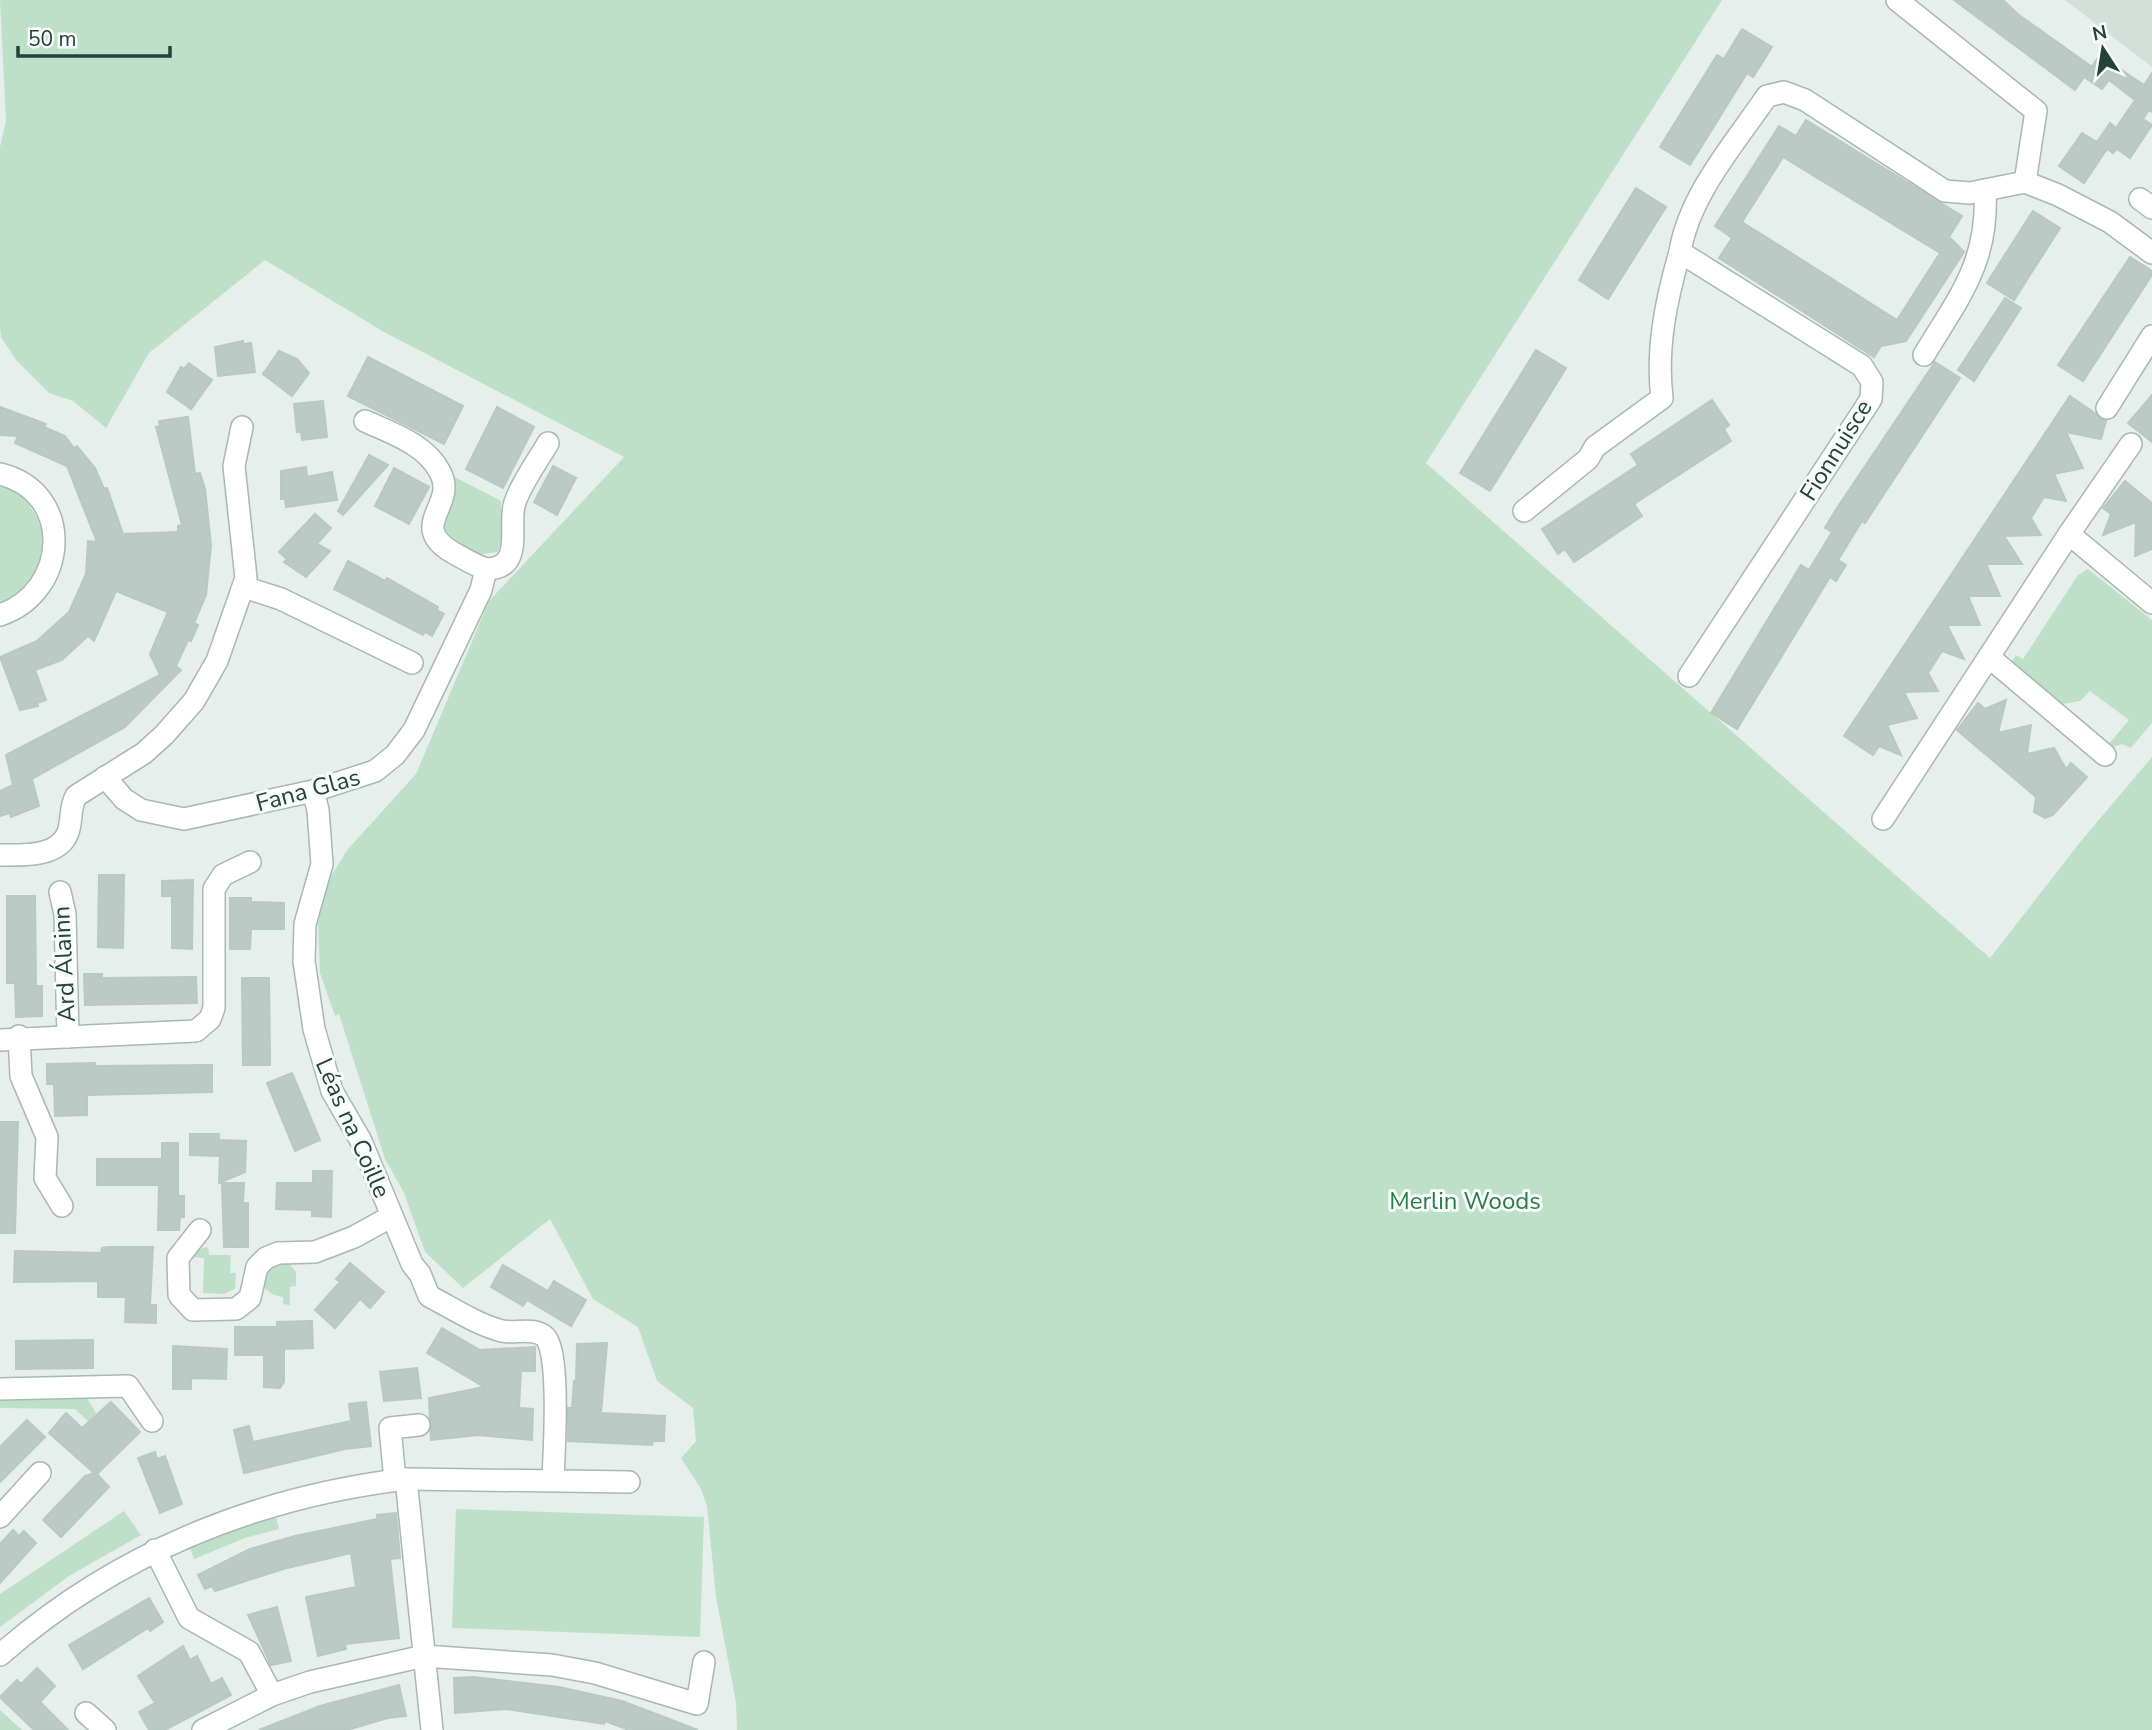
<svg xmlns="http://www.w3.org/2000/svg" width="2152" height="1730" font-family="'Nunito Sans',sans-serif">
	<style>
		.built { fill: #d4dfda }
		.green { fill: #bfe0c8 }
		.building { fill: #bbcac4; stroke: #b8c9c2; stroke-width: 2; fill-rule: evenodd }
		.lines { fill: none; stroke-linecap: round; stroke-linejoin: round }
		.street-casing { stroke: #a8b8b2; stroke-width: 24 }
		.street { stroke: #fff; stroke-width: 21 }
		.labels { text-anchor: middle; stroke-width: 6; stroke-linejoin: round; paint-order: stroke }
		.street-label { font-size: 24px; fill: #24423a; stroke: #f7fbf9 }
		.park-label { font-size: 24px; fill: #2d7a4b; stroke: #f7fbf9 }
	</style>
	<rect width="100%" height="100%" fill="#e6efeb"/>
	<path class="built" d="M2065,0H2152V67Z"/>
	<g class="green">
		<path d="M0,0H1722L1426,463L1990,958L2081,841L2152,757V1730H737L736,1702L716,1597L707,1506L701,1489L681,1458L696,1441L693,1408L657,1381L638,1327L593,1299L550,1219L463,1288L425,1252L404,1193L385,1159L339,1014L335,1016L320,973L318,923L328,881L348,849L416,774L489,601L624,457L384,332L265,260L149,353L106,428L73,401L49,393L16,360L1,337L0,328V147L6,121Z"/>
		<path d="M451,475L501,501L502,539L498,552L475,555L445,539L441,519Z"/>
		<path d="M0,484C41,498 59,554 28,587C21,594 9,600 0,605Z"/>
		<path d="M2088,569L2152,620V723L2131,748L2122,744L2111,748L2108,745L2129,720L2090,691L2080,701L2063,704L2011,662L2016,655L2023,659L2078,575Z"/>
		<path d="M208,1247L209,1255H231L230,1273H236L235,1289L224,1294L203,1293L204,1258L187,1257L196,1250Z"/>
		<path d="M287,1261L296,1272V1286L290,1287V1305L283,1304V1297L274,1295L261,1286L266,1267Z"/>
		<path d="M87,1398L96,1413L89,1422L75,1409L0,1408V1401Z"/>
		<path d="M456,1509L704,1517L700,1637L452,1628Z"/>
		<path d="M124,1511L141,1535L69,1576L0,1627V1594Z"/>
		<path d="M271,1515L276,1518L279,1529L245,1538L194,1559L189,1545Z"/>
		<path d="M0,1710L22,1730H0Z"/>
	</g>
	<g class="building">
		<path d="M1954,0H2003L2019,15L2092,67L2087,74L2097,59L2115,71L2117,67L2144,85L2152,73V112L2149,110L2143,119L2152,125L2130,158L2117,149L2113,153L2107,149L2084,183L2059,166L2082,133L2097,142L2110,123L2116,128L2135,100L2109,80L2102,89L2084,77L2075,90Z"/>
		<path d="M1742,29L1772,47L1753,77L1747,73L1690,165L1660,147L1717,55L1724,59Z"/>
		<path d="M1806,120L1962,216L1949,237L1964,252L1906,341L1881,346L1874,357L1719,258L1732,238L1715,226L1779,126L1796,136ZM1783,157L1940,253L1897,320L1742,222Z"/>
		<path d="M1636,188L1666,207L1608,299L1579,280Z"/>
		<path d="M2033,211L2060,228L2014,300L1987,283Z"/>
		<path d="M2130,257L2152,271V275L2083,381L2058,365Z"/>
		<path d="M2005,298L2021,308L1974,381L1958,370Z"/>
		<path d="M243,341V344L251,343L255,372L218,376L215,347Z"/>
		<path d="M1536,350L1566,368L1490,491L1460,473Z"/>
		<path d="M279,351L297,359L309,373L292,396L263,374Z"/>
		<path d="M368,357L463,406L444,444L348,396Z"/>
		<path d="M1935,362L1960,378L1865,523L1862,521L1838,560L1846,565L1836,581L1830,577L1737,729L1711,713L1801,565L1809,570L1832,532L1825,528L1835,511Z"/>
		<path d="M189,363L212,380L191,409L167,392L181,367L184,369Z"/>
		<path d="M2152,395V442L2128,423Z"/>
		<path d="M2070,396L2106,421L2101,439L2066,432L2083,468L2054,474L2066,501L2044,497L2031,518L2041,535L2004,536L2022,564H1986L2000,596H1968L1980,625H1947L1964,659L1942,651L1928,673L1938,691L1904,692L1917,718L1887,725L1901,755L1879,746L1873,755L1844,736Z"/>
		<path d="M1712,400L1729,425L1724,429L1731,441L1634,504L1642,516L1574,562L1565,549L1558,554L1542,529L1638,465L1631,454Z"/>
		<path d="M323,401L327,437L302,440L301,432H297L294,404Z"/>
		<path d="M0,407L46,424L44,427L65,436L74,448L77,446L95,468L104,489L107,488L123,534L178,532V526L182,525L156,427L160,426L159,421L188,417L195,474L200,473L205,489L211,545L206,595L194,623L198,625L194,634L191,641L188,640L176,666L181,670L125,727L32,779L39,806L11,817L10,813L0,816V791L13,785L6,755L160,675L150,654L168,612L116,591L94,641L88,636L62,660L35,670L46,700L37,703L38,706L20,710L0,657L37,641L69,612L86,574L88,541L97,542L67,466L15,443L18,436L0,435Z"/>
		<path d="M497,407L534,427L503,488L466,469Z"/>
		<path d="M369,455L388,465L343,515L338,511Z"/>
		<path d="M553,466L576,478L557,515L534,502Z"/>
		<path d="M306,467L307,477L332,472L337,500L286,507L285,499H281V471Z"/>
		<path d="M394,468L429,487L409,524L375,506Z"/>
		<path d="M2125,481L2152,503V549L2135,556L2136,522L2103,535L2111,514L2103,508Z"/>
		<path d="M315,514L331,528L317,544L330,551L306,577L284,562L287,559L279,552Z"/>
		<path d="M348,561L385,581L387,578L438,607L437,610L444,614L432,636L425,632L423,635L334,589Z"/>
		<path d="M2006,700L1998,733L2031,725L2027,754L2054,748L2066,769L2071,763L2087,777L2053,815L2045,818L2034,812L2036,797L1957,730L1978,703L1985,709Z"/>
		<path d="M99,875H124L123,948L98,947Z"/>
		<path d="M193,880L192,949L172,948V896H162V881Z"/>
		<path d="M7,896H35L36,986H42V1016L16,1017L15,983H7Z"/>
		<path d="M230,898H251V902L284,903V929H251L250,949H230Z"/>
		<path d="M84,974H102V978L196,977L197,1003L85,1005Z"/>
		<path d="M242,978H269L270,1065H243Z"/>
		<path d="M95,1063V1066L212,1065V1092L87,1095V1115L55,1116L54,1084H47V1064Z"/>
		<path d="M292,1073L320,1140L295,1151L267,1083Z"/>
		<path d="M0,1122H18L15,1233H0Z"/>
		<path d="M190,1134H219V1140L246,1141L245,1172L219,1183L220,1156L190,1155Z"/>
		<path d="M162,1143H178V1196H184V1217H180L179,1230H158L159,1185H97V1159H162Z"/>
		<path d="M313,1171H332L331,1217L312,1216V1210L276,1209L277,1183H313Z"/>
		<path d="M222,1183H244L243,1203H248V1247H224Z"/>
		<path d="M109,1247H153L150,1305H156V1323L125,1322L126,1297H98V1281L14,1282L15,1251L101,1253L102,1248Z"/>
		<path d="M350,1263L384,1292L370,1308L360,1299L335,1328L315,1310L340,1282L336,1279Z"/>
		<path d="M503,1265L548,1291L554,1281L586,1300L571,1326L527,1300L523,1306L491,1287Z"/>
		<path d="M312,1321L313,1348L284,1349V1382L280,1388L264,1387V1355H235V1327H277V1322Z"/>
		<path d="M442,1328L480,1350L535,1347V1371H521L519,1408L533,1409L532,1440L478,1435L431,1440L429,1398L484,1387L427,1353Z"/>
		<path d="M93,1340V1368L16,1369V1341Z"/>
		<path d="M607,1343L601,1413L665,1416L664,1441H653L652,1445L568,1441V1408H572L574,1381H576L577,1344Z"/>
		<path d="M173,1346L227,1349L226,1379L191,1378V1389H173Z"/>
		<path d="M417,1368L421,1398L384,1401L380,1372Z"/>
		<path d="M111,1402L140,1432L97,1474L109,1487L61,1537L43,1520L85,1476L94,1473L49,1433L66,1413L82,1428Z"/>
		<path d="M366,1402L371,1446L345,1449L244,1473L234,1430L249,1426L253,1442L351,1421L349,1404Z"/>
		<path d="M27,1420L45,1437L0,1482V1447Z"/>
		<path d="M155,1452L157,1459L165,1456L182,1504L160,1513L138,1458Z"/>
		<path d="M396,1513L400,1558L390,1559L399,1638L345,1644L346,1649L318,1656L306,1597L356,1587L351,1553L283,1569L215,1591L212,1586L205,1589L198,1575L250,1549L295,1536L377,1519V1515Z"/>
		<path d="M13,1530L19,1536L24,1531L36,1543L0,1583V1544Z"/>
		<path d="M149,1598L163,1622L150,1631L148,1628L83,1669L69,1645Z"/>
		<path d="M277,1607L291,1661L271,1665L248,1615Z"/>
		<path d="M183,1646L190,1660L197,1656L211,1684L222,1678L231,1695L165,1730H149L139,1712L155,1703L138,1676Z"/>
		<path d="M37,1668L55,1686L40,1702L68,1730H34L0,1697L17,1680L21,1684Z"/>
		<path d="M473,1677L559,1687L622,1701L698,1730H629L605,1721L604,1724L506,1709L455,1713L454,1678Z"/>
		<path d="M399,1685L406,1716L388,1718L347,1730H259L320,1706Z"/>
	</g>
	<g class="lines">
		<defs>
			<g id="street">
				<path d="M1897,0L2036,111L2025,182"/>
				<path d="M2140,199L2152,208"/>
				<path d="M1924,355C1959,297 1989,262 1985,190"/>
				<path d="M2107,408L2152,336"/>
				<path d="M365,421C391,433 426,444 440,472C458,505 407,525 452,552C463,558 474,565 486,569C526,569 507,524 515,502C522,482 537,462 548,443"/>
				<path d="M0,474C75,492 69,592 0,615"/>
				<path d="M1524,511L1588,459L1595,447L1662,398C1656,349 1666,300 1680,252"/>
				<path d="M2069,534L2131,444"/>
				<path d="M244,587L281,599L412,663"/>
				<path d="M1989,657L2105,755"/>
				<path d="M1689,676L1871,399L1872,382L1862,366L1680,252C1689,195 1735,143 1767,96L1784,92L1805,100L1945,191L1970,193L2025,182L2058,195L2110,222L2152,253"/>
				<path d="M105,777L124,799L141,810L184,819L313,791L375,771L395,755L414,730L481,590L486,569"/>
				<path d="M313,791L318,810L322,864L305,924L304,961L314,1029L332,1091L361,1141L412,1264L420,1274L429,1296C452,1308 476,1324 502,1331C515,1334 532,1327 544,1336C561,1348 554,1454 553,1479"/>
				<path d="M1883,819L2069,534L2152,603"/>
				<path d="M0,855C22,855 62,858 69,829C72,817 70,807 76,796L144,753L164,735L194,701L217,661L246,578L234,466L242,427"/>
				<path d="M60,892L65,914L68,1037"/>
				<path d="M19,1036L21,1076L47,1137L45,1178L62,1206"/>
				<path d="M0,1040L196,1031L210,1019L214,1008V889L223,875L250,862"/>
				<path d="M200,1230L178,1258L179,1295L193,1310L236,1309L250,1298L257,1267L266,1258L278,1253L315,1252L354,1237L392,1216"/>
				<path d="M0,1389L128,1386L152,1421"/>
				<path d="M406,1479L629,1482"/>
				<path d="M395,1480L390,1428L419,1425"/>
				<path d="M0,1517L40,1473"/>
				<path d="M155,1550L189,1618L249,1652L272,1695"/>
				<path d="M0,1655C115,1554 255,1497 406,1479L432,1730"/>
				<path d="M86,1713L105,1730"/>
				<path d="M203,1730L272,1695L310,1682L424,1656L552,1665L595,1673L697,1704L704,1662"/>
			</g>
		</defs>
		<use href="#street" class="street-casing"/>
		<use href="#street" class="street"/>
	</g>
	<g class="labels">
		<g class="street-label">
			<text transform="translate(1836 450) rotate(-58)" y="8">Fionnuisce</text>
			<text transform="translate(308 790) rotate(-15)" y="8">Fana Glas</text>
			<text transform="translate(64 964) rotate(-93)" y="8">Ard Álainn</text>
			<text transform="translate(353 1128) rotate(66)" y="8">Léas na Coille</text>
		</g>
		<g class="park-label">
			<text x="1465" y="1209">Merlin Woods</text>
		</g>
	</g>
	<g transform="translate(2103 49) rotate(348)" stroke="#f7fbf9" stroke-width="5" paint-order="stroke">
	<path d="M0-5L12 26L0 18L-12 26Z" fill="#24423a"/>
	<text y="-10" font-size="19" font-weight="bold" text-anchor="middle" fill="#24423a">N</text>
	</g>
	<path d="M18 46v10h152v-10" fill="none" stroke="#24423a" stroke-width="3.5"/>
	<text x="28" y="46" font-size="21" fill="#24423a" stroke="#f7fbf9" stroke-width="5" paint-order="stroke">50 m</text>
</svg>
